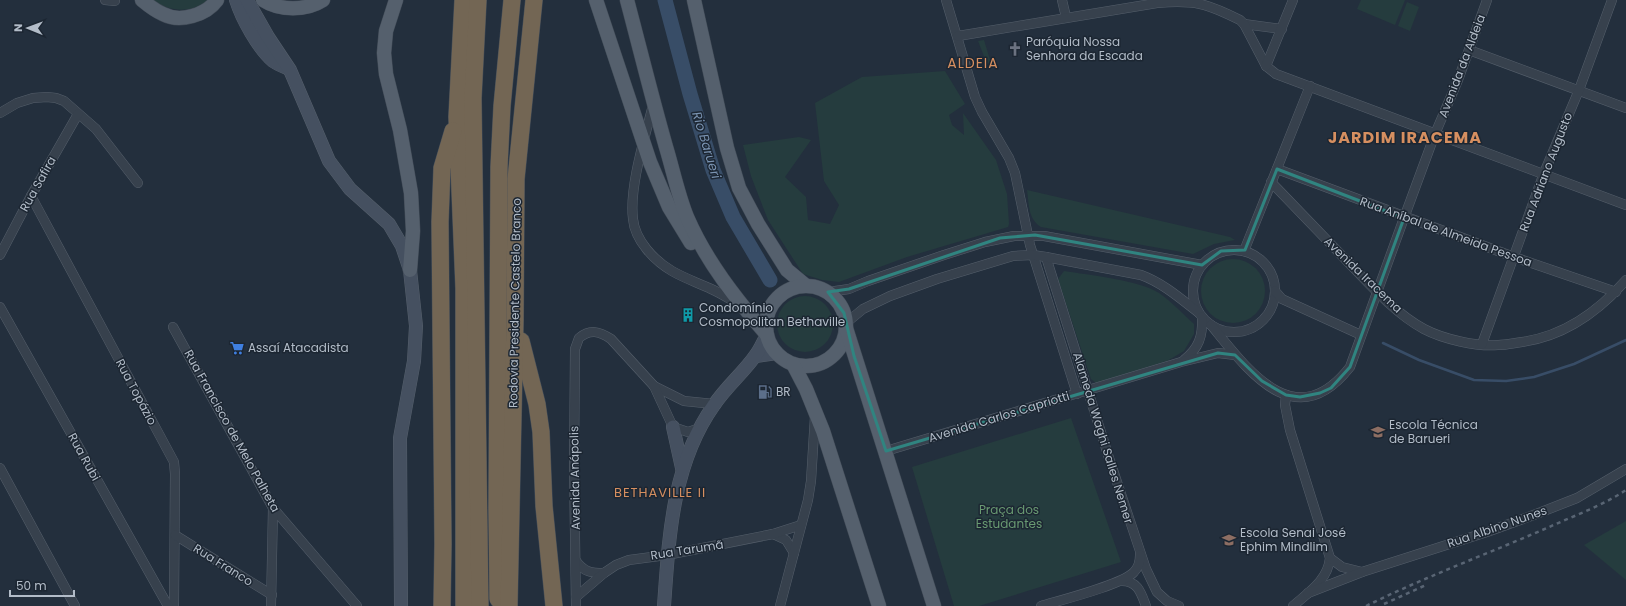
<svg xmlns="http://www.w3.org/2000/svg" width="1626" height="606" font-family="Poppins,sans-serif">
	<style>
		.green { fill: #253c3e }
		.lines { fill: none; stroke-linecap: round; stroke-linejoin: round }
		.stream { stroke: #384d67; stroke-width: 2.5 }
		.river { stroke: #384d67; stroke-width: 15 }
		.street-casing { stroke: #555f6b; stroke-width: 10 }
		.secondary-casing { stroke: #555f6b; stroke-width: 14 }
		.primary-casing { stroke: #404a56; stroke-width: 15 }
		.highway-casing { stroke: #424c58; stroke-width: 18 }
		.street { stroke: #37414d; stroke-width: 9 }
		.secondary { stroke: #455060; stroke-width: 13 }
		.primary { stroke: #55606d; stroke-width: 14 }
		.highway { stroke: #736654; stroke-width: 17 }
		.rail { stroke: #596574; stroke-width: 2.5; stroke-dasharray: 4 4; stroke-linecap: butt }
		.marked { fill: none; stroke: #308480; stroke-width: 3; stroke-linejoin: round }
		.labels { text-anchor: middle; stroke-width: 3; stroke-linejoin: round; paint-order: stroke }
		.poi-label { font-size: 12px; fill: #b2bcc8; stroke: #1c2632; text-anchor: start }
		.street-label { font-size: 12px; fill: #b2bcc8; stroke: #1c2632 }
		.park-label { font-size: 12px; fill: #699a72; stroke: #1c2632 }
		.water-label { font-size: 13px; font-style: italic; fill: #7a93b1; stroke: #1c2632 }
		.neighbourhood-label { font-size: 13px; letter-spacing: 1px; fill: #d68f60; stroke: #1c2632 }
		.quarter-label { font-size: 14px; letter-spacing: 1px; fill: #d68f60; stroke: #1c2632 }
		.district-label { font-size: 16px; font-weight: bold; letter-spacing: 1px; fill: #d68f60; stroke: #1c2632 }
	</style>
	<rect width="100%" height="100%" fill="#232f3d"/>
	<g class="green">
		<path d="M153,0H208C192,14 169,12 153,0Z"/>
		<path d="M1361,0H1405L1395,25L1357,9Z"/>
		<path d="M1407,2L1419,7L1410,31L1398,26Z"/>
		<path d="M984,40L991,63L987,64L978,41Z"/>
		<path d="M945,71L965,104L949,115L952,125L964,135L963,113L996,160L1007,194L1009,224L1008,227L907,257L839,282L822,280L803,274L768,220L751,176L743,145L799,137L811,140L785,177L806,197L808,220L830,224L839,205L824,181L815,103L862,77Z"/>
		<path d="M1027,190L1230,237L1235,240L1214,244L1193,254L1041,227C1028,219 1029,204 1027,190Z"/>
		<circle cx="1233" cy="291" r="32"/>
		<path d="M1064,271C1089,275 1139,280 1159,293C1172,302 1183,314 1194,324V334L1184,351L1167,361L1096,383L1091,379L1058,279Z"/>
		<circle cx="805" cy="324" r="28"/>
		<path d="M1071,418L1121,562L979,606H954L912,467Z"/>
		<path d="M1626,521V580L1584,545Z"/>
	</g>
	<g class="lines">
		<path class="stream" d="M1383,343L1419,360L1474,380L1506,381L1534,377L1574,364L1626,340"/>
		<path class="river" d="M665,0L690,94L713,170L733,217L770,280"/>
		<defs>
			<g id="street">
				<path d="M105,0L115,1"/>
				<path d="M946,0L975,97L982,112L1009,158L1015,173L1030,245L1077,394"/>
				<path d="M1062,0L1066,17"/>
				<path d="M1244,24L1282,29"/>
				<path d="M958,36L1157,3C1195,0 1206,3 1240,20L1244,24L1266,66L1276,74L1626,205"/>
				<path d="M1469,50L1626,108"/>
				<path d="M1266,66L1293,0"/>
				<path d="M653,105C645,137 629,187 633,219C635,241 655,261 672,271C684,278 696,282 709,288C719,292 728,298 738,304"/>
				<path d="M0,113L17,103L33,98L47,97L56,98L64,101L96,129L138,183"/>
				<path d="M1277,169L1514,257L1616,292"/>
				<path d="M1271,182C1297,209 1323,236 1349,263C1371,286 1396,314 1424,329C1443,339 1477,347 1498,345C1506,345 1514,343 1522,342C1565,336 1598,312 1626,280"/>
				<path d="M31,196L174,462L175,474L174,606"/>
				<circle cx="1234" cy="291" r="41"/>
				<path d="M1244,251L1310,86"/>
				<path d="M0,255L31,196L78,114"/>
				<path d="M1046,257L1109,458L1146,569L1157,592L1167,601L1179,606"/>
				<path d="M1275,291L1282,299L1361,335"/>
				<path d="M828,292L849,289L868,281L944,255L985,242L1014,236H1044L1202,265"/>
				<path d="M0,307L168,606"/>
				<path d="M846,323L863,309L890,296L937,279L1013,256L1033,255L1046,257L1141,275C1163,283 1181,299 1199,313"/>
				<path d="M1211,325C1248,370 1295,437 1350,367L1404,218L1435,134L1458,80L1487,0"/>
				<path d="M173,327L273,508L357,606"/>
				<path d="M1482,344L1544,173L1579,90L1612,0"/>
				<path d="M1184,360C1199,348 1203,336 1202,317"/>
				<path d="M654,386L684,401L714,404"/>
				<path d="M1286,395L1285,405L1290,430L1330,558C1328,580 1309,592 1293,606"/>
				<path d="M886,451L1181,362L1218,353L1235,355"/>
				<path d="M0,468L75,606"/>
				<path d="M773,534L786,540L794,553"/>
				<path d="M175,535L272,595"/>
				<path d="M1330,558L1342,567L1362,572"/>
				<path d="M576,561C584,572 591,573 604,573"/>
				<path d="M1122,581C1138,581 1141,593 1146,606"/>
				<path d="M1308,593L1362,572L1487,532L1531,516L1577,498L1626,469"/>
				<path d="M576,597L604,573L616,565L629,560L667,555L773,534L801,525"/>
				<path d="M271,606L273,508"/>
				<path d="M576,606L574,466L575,349L579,338C590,329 599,331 611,339L654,386L673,427L688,432L700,428"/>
				<path d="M780,606L808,500L811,481L815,416"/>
				<path d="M1041,606C1061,600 1122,585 1134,572C1139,567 1140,562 1140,555"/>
			</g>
			<g id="secondary">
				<path d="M236,0C242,19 258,48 273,61C277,64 282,66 287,68"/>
				<path d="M247,0L268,37L290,70L329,161L350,189L389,224L402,246L410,270L416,326L414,361L400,438L401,606"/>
				<path d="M756,356L777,353"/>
				<path d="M673,427L682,468"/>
				<path d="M664,606C669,537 672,464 714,405C726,387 743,373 755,356C760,350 763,342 767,335"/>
			</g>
			<g id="primary">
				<path d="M142,0C148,5 156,11 163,14C180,23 206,15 217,0"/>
				<path d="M263,0C280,11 306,11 323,0"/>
				<path d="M396,0L386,31L384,53L386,74L400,130L411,193L413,231L410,270"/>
				<path d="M596,0L650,162L669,207L691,243"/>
				<path d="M627,0C640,49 652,98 666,147C673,170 678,195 687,217C706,261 736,299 767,335"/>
				<path d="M694,0L727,148L739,188L758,224L787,270L805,285"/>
				<circle cx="806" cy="326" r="40"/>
				<path d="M846,328L934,606"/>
				<path d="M793,364L806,389L823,431L879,606"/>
			</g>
			<g id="highway">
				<path d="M463,0L457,117L464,289V606"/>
				<path d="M478,0L473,98L480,606"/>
				<path d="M521,341L537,404L541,432L544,506L554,606"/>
				<path d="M498,599L497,509L499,167L502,106L512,0"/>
				<path d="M442,606L443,544L440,222L442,168L453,131"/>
				<path d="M509,606L515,320L516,179L534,0"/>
			</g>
		</defs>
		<use href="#street" class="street-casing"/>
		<use href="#secondary" class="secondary-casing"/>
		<use href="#primary" class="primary-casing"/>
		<use href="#highway" class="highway-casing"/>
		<use href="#street" class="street"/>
		<use href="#secondary" class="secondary"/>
		<use href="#primary" class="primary"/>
		<use href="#highway" class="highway"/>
		<g class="rail">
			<path d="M1384,604L1426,585"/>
			<path d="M1366,606C1425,577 1487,554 1547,528C1573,516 1602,506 1626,490"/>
		</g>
	</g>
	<path class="marked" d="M1277,169L1404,218L1350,367L1331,388L1320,393L1300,397L1286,395L1262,381L1235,355L1218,353L886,451L854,356L844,313L828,292L849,289L1000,238L1035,235L1202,265L1221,251L1245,250Z"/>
	<defs>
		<symbol id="church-bare" viewBox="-9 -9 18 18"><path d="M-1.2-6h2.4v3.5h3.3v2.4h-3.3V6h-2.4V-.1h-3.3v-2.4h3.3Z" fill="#6b7280" stroke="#1c2632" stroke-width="2.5" paint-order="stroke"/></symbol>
		<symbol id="building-bare" viewBox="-9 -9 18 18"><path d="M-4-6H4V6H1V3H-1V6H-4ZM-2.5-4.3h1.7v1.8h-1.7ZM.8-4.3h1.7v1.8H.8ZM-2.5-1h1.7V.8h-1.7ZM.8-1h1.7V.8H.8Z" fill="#0f9aa8" stroke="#1c2632" stroke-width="2.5" paint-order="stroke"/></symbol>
		<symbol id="supermarket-bare" viewBox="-9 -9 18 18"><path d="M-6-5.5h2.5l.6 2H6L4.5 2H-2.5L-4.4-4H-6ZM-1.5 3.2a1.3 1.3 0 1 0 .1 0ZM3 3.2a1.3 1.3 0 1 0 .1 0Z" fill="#3f7fe0" stroke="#1c2632" stroke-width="2.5" paint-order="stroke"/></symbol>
		<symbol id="fuel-bare" viewBox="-9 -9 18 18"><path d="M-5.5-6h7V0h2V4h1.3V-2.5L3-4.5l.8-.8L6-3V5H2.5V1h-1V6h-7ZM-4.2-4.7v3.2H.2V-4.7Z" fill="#5c6f8a" stroke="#1c2632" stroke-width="2.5" paint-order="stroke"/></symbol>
		<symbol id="university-bare" viewBox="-9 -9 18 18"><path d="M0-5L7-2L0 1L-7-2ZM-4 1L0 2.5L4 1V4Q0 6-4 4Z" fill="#8d6e63" stroke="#1c2632" stroke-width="2.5" paint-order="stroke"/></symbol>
	</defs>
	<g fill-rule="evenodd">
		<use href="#church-bare" x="1005" y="39" width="20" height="20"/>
		<use href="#building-bare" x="678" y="305" width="20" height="20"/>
		<use href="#supermarket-bare" x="227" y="338" width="20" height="20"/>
		<use href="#fuel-bare" x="755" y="382" width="20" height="20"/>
		<use href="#university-bare" x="1368" y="422" width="20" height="20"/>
		<use href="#university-bare" x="1219" y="530" width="20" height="20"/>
	</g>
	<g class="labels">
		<g class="poi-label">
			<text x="1026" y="46">Paróquia Nossa<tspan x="1026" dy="14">Senhora da Escada</tspan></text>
			<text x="699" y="312">Condomínio<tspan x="699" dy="14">Cosmopolitan Bethaville</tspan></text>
			<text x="248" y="352">Assaí Atacadista</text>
			<text x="776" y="396">BR</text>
			<text x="1389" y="429">Escola Técnica<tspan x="1389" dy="14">de Barueri</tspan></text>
			<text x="1240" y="537">Escola Senai José<tspan x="1240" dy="14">Ephim Mindlim</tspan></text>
		</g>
		<g class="street-label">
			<text transform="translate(1462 66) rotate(-69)" y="4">Avenida da Aldeia</text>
			<text transform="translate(1546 172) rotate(-69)" y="4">Rua Adriano Augusto</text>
			<text transform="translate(38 184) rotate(-61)" y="4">Rua Safira</text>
			<text transform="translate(1446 232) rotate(20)" y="4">Rua Aníbal de Almeida Pessoa</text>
			<text transform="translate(1363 275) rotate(44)" y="4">Avenida Iracema</text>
			<text transform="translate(515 303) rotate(-89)" y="4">Rodovia Presidente Castelo Branco</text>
			<text transform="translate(136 392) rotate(62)" y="4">Rua Topázio</text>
			<text transform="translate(999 417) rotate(-17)" y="4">Avenida Carlos Capriotti</text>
			<text transform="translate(232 431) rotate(61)" y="4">Rua Francisco de Melo Palheta</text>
			<text transform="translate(1103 438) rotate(73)" y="4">Alameda Waghi Salles Nemer</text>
			<text transform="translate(84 457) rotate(61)" y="4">Rua Rubi</text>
			<text transform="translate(575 478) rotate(-91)" y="4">Avenida Anápolis</text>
			<text transform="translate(1497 527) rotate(-19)" y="4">Rua Albino Nunes</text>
			<text transform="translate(687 550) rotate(-9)" y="4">Rua Tarumã</text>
			<text transform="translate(223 565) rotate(32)" y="4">Rua Franco</text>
		</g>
		<g class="park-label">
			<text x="1009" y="514">Praça dos<tspan x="1009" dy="14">Estudantes</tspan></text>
		</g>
		<g class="water-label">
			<text transform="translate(707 145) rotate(73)" y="5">Rio Barueri</text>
		</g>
		<g class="neighbourhood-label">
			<text x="660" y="497">BETHAVILLE II</text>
		</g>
		<g class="quarter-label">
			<text x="973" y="68">ALDEIA</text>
		</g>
		<g class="district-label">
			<text x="1405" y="143">JARDIM IRACEMA</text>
		</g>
	</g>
	<g transform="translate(28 28) rotate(271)" stroke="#1c2632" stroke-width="3" paint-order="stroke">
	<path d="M0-3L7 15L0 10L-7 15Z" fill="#b2bcc8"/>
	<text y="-6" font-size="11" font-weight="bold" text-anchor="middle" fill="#b2bcc8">N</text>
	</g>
	<path d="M10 590v6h64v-6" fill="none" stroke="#b2bcc8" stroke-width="2"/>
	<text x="16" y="590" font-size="12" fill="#b2bcc8" stroke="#1c2632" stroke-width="3" paint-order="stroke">50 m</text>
</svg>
